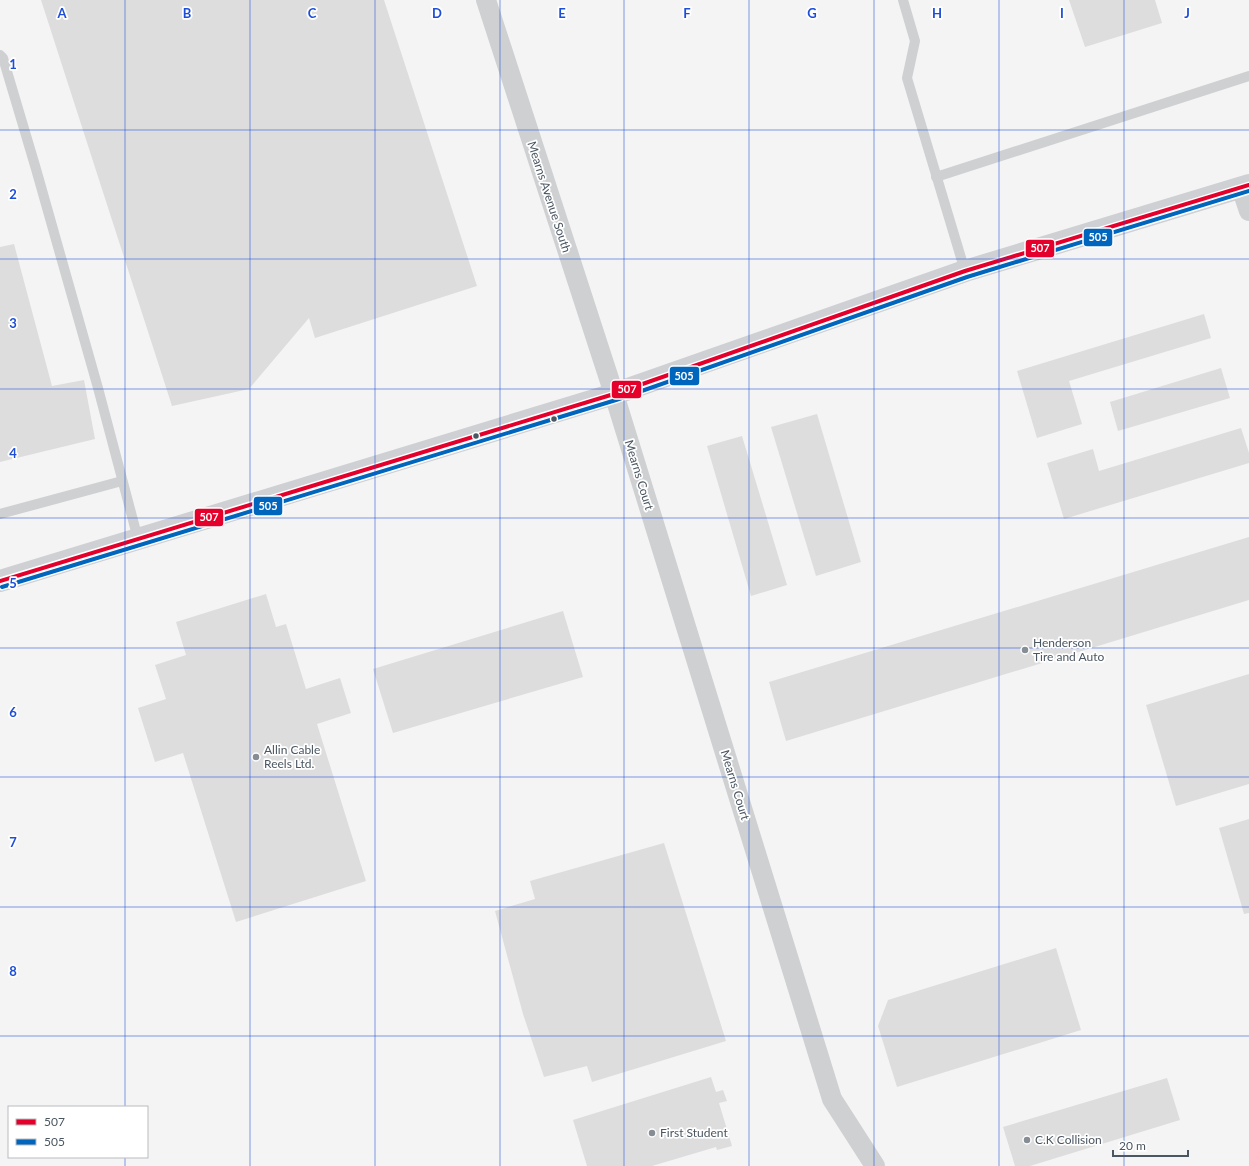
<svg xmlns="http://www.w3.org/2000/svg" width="1249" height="1166" font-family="Lato,sans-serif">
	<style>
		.building { fill: #ddddde }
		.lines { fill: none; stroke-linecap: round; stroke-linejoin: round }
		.lane { stroke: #ced0d2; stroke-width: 10 }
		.street { stroke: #ced0d2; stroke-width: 20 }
		.secondary { stroke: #ced0d4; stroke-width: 22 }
		.bus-1-casing { stroke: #fff; stroke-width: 7 }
		.bus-2-casing { stroke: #fff; stroke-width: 7 }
		.bus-1 { stroke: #e4002b; stroke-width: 4 }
		.bus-2 { stroke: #0065bd; stroke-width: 4 }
		.grid { fill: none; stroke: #1d4ed8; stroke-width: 1; stroke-opacity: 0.55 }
		.bus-dot { fill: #4a5661; stroke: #fff; stroke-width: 1.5 }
		.poi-dot { fill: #868d94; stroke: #fff; stroke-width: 1.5 }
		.labels { text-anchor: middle; stroke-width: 3.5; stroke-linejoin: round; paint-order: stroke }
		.street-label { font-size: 12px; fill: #4a5661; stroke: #fff }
		.poi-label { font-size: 12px; fill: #4a5661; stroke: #fff; text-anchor: start }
		.grid-label { font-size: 13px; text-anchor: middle; font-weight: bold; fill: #1d4ed8; stroke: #fff; stroke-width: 3.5; stroke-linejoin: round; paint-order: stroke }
		.line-badge { stroke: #fff; stroke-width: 1.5 }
		.badge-label { font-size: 11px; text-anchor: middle; font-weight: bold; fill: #fff }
	</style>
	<rect width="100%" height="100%" fill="#f4f4f4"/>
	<g class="building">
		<path d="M41,0H384L477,286L315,338L309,318L249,389L172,406Z"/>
		<path d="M1069,0H1155L1162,23L1085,47Z"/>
		<path d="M14,244L52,386L84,380L95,439L0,462V247Z"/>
		<path d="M1204,314L1211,338L1069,381L1082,424L1037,438L1017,371Z"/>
		<path d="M1221,368L1230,398L1118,431L1110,402Z"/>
		<path d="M817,414L861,562L816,576L771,427Z"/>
		<path d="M1241,428L1249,453V463L1064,519L1047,463L1093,449L1099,471Z"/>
		<path d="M742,436L787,585L751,596L707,446Z"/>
		<path d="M1249,537V600L786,741L769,682Z"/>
		<path d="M266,594L276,627L286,624L306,689L340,678L351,713L317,724L366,881L236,922L183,753L155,762L138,708L166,699L155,665L186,655L176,622Z"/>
		<path d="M563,611L583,677L393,733L373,669Z"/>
		<path d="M1249,674V784L1176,806L1146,705Z"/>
		<path d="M1249,819V913L1244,914L1219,828Z"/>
		<path d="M664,843L726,1041L592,1082L587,1066L544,1077L523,1014L495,911L535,899L530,881Z"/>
		<path d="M1056,948L1081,1030L897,1087L878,1026L888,1000Z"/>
		<path d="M711,1077L716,1092L723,1090L727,1101L719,1103L732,1146L717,1150L716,1147L652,1166H587L573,1120Z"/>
		<path d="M1167,1078L1180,1120L1030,1166H1015L1003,1127Z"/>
	</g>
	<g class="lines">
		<g class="lane">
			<path d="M903,0L915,41L907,78L965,271"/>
			<path d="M0,55L3,58L36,169L98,388L138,539"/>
			<path d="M936,177L1249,76"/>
			<path d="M0,514L122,481"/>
		</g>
		<g class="street">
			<path d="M486,0L614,394L832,1099L875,1166"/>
			<path d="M1241,187L1249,211"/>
		</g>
		<path class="secondary" d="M0,581L614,394L965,271L1249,185"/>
		<defs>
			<path id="bus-1" d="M0,581L614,394L965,271L1249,185"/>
			<path id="bus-2" d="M2,587L616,400L967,277L1249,191"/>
		</defs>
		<use href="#bus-1" class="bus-1-casing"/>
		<use href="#bus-2" class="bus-2-casing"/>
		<use href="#bus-1" class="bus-1"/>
		<use href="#bus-2" class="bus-2"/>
	</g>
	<path class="grid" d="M125,0V1107M250,0V1166M375,0V1166M500,0V1166M624,0V1166M749,0V1166M874,0V1166M999,0V1166M1124,0V1166M0,130H1249M0,259H1249M0,389H1249M0,518H1249M0,648H1249M0,777H1249M0,907H1249M0,1036H1249M125,1157V1166"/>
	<g class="bus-dot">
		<circle cx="554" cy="419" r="3.5"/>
		<circle cx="476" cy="436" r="3.5"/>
	</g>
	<g class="poi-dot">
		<circle cx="1025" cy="650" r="4"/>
		<circle cx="256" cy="757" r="4"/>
		<circle cx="652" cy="1133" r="4"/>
		<circle cx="1027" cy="1140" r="4"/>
	</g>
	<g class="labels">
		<g class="street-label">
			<text transform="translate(549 197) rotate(72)" y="4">Mearns Avenue South</text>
			<text transform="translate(639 475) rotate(73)" y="4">Mearns Court</text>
			<text transform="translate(735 785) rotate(73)" y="4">Mearns Court</text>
		</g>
		<g class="poi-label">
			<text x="1033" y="647">Henderson<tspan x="1033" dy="14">Tire and Auto</tspan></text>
			<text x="264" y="754">Allin Cable<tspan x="264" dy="14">Reels Ltd.</tspan></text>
			<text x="660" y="1137">First Student</text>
			<text x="1035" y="1144">C.K Collision</text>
		</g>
	</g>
	<g class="grid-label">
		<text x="62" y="18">A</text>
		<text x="187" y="18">B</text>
		<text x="312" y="18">C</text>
		<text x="437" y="18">D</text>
		<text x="562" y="18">E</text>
		<text x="687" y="18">F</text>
		<text x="812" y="18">G</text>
		<text x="937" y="18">H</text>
		<text x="1062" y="18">I</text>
		<text x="1187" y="18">J</text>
		<text x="13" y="69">1</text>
		<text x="13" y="199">2</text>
		<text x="13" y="328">3</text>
		<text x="13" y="458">4</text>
		<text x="13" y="588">5</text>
		<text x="13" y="717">6</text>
		<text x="13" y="847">7</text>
		<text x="13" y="976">8</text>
	</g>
	<g class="line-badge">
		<rect x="1083" y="228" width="30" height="19" rx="4" fill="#0065bd"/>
		<rect x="1025" y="239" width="30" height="19" rx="4" fill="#e4002b"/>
		<rect x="669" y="366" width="31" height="20" rx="4" fill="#0065bd"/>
		<rect x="611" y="380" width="31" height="19" rx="4" fill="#e4002b"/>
		<rect x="253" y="496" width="30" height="20" rx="4" fill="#0065bd"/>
		<rect x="194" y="508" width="30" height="19" rx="4" fill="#e4002b"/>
	</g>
	<g class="badge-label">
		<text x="1098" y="241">505</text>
		<text x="1040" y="252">507</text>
		<text x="684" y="380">505</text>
		<text x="627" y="393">507</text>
		<text x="268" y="510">505</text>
		<text x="209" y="521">507</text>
	</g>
	<rect x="8" y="1106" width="140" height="52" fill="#ffffff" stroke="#b7bbc0"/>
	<rect x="16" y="1119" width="20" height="6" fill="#e4002b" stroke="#b7bbc0"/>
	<text x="44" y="1126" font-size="12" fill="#4a5661">507</text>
	<rect x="16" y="1139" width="20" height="6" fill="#0065bd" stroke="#b7bbc0"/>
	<text x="44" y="1146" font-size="12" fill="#4a5661">505</text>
	<path d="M1113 1150v6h75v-6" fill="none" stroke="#4a5661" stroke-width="2"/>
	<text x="1119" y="1150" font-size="12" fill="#4a5661" stroke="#ffffff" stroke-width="3" paint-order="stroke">20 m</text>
</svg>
